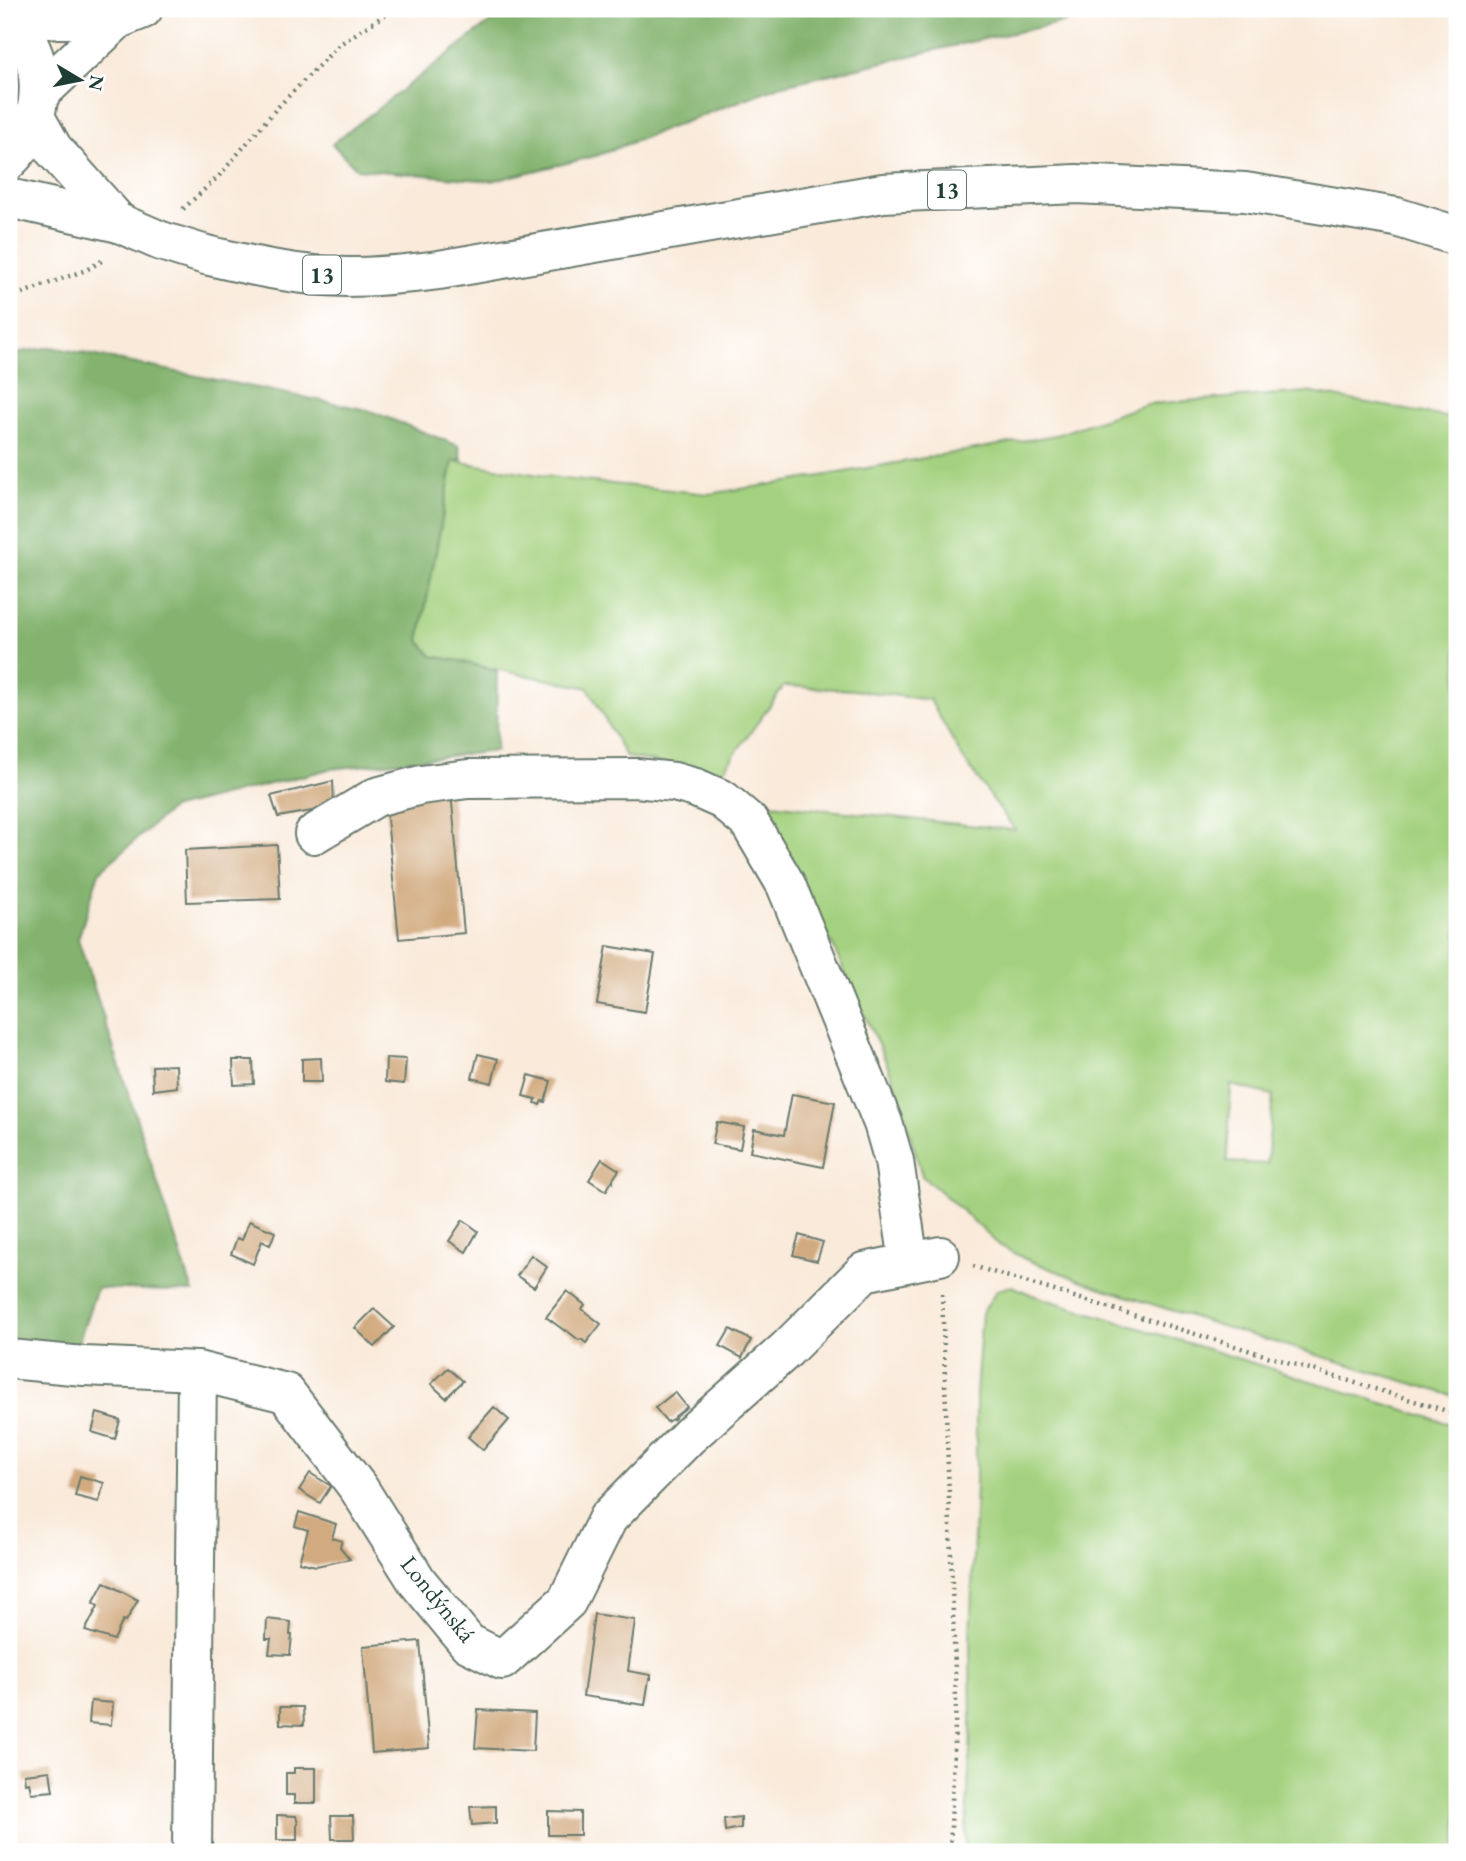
<svg xmlns="http://www.w3.org/2000/svg" width="1466" height="1861" font-family="'EB Garamond',serif">
	<style>
		.green { fill: #a4d17f; stroke: #62875a; stroke-width: 2; fill-rule: evenodd }
		.forest { fill: #83b36e; stroke: #517851; stroke-width: 2 }
		.building { fill: #d1aa7f }
		.lines { fill: none; stroke-linecap: round; stroke-linejoin: round }
		.minor-casing { stroke: #6b7a6e; stroke-width: 42 }
		.major-casing { stroke: #6b7a6e; stroke-width: 42 }
		.path { stroke: #6b7a6e; stroke-width: 4.5; stroke-dasharray: 2 5; stroke-linecap: butt }
		.minor { stroke: #fff; stroke-width: 38 }
		.major { stroke: #fff; stroke-width: 38 }
		.major-bridge-casing { stroke: #6b7a6e; stroke-width: 42; stroke-linecap: butt }
		.major-bridge { stroke: #fff; stroke-width: 38 }
		.labels { text-anchor: middle; stroke-width: 6; stroke-linejoin: round; paint-order: stroke }
		.shield { fill: #fff; stroke: #627771; stroke-width: 2 }
		.shield-label { font-size: 23px; font-weight: bold; fill: #1f3d34 }
		.street-label { font-size: 24px; fill: #1f3d34; stroke: #fff }
	</style>
	<rect width="100%" height="100%" fill="#fff"/>
	<filter id="ink" filterUnits="userSpaceOnUse"><feTurbulence type="fractalNoise" baseFrequency=".0143" numOctaves="2"/><feDisplacementMap in="SourceGraphic" scale="14" xChannelSelector="R" yChannelSelector="G"/><feConvolveMatrix kernelMatrix="1 2 1 2 8 2 1 2 1" color-interpolation-filters="sRGB"/></filter>
	<filter id="wash" filterUnits="userSpaceOnUse"><feTurbulence type="fractalNoise" baseFrequency=".00686" numOctaves="4" result="noise"/><feDisplacementMap in="SourceGraphic" scale="28" xChannelSelector="R" yChannelSelector="G"/><feGaussianBlur stdDeviation="1.57" result="paint"/><feColorMatrix in="noise" values="0 0 0 0 0 0 0 0 0 0 0 0 0 0 0 0 0 1.4 0 .05"/><feComposite in="paint" operator="in"/></filter>
	<g filter="url(#wash)">
		<rect width="100%" height="100%" fill="#f9eada"/>
		<g class="green">
			<path d="M9,61C17,82 16,101 9,122Z"/>
			<path d="M1307,392L1457,419V1397L1240,1332L1098,1287L1025,1259L999,1245L956,1205L922,1176L899,1095L887,1064L814,905L761,803L1015,830L962,757L930,700L854,690L784,686L721,773L626,757L588,688L432,656L419,641L453,461L564,479L709,494L793,481L1056,435L1147,404ZM1231,1085L1273,1095L1267,1164L1227,1162Z"/>
			<path d="M1012,1286L1035,1296L1457,1426V1852H965L971,1729L970,1640L976,1485V1394L982,1313L997,1290Z"/>
		</g>
		<g class="forest">
			<path d="M507,9H1127L979,40L779,86L596,156L492,181L357,169L332,144Z"/>
			<path d="M52,347L368,410L459,446L462,460L453,461L419,640L432,656L460,661L497,671L496,751L330,769L171,809L99,872L78,939L193,1292L97,1288L74,1355L9,1347V354Z"/>
		</g>
		<g id="blocks">
			<g class="building">
				<path d="M333,781L334,807L278,817L271,796Z"/>
				<path d="M451,792L464,933L399,939L385,798Z"/>
				<path d="M277,845L280,899L187,902L185,850Z"/>
				<path d="M607,946L655,954L645,1012L597,1004Z"/>
				<path d="M478,1054L498,1059L492,1083L472,1078Z"/>
				<path d="M321,1058L322,1082H302V1059Z"/>
				<path d="M386,1058L406,1059L404,1084L385,1082Z"/>
				<path d="M233,1060H253L254,1084L234,1085Z"/>
				<path d="M176,1065L177,1087L153,1090L152,1066Z"/>
				<path d="M529,1075L551,1081L545,1102L542,1101L540,1105L535,1103L536,1099L523,1096Z"/>
				<path d="M792,1094L835,1102L823,1167L750,1152L754,1129L784,1135Z"/>
				<path d="M717,1122L744,1127L740,1149L712,1144Z"/>
				<path d="M602,1159L619,1170L613,1179V1182L612,1181L606,1191L589,1180Z"/>
				<path d="M463,1220L478,1231L466,1252L449,1241Z"/>
				<path d="M249,1221L275,1232L270,1245L262,1241L253,1264L231,1254L237,1238L242,1240Z"/>
				<path d="M799,1235L823,1242L817,1261L793,1255Z"/>
				<path d="M531,1255L547,1267L534,1287L517,1276Z"/>
				<path d="M567,1291L585,1305L582,1309L601,1324L586,1343L581,1339L579,1340L566,1330L565,1331L546,1317Z"/>
				<path d="M374,1309L394,1327L375,1347L355,1328Z"/>
				<path d="M730,1329L751,1340L742,1358L720,1346Z"/>
				<path d="M448,1368L463,1381L446,1398L431,1384Z"/>
				<path d="M675,1392L687,1407L674,1417L675,1418L673,1420L672,1419L667,1422L655,1408Z"/>
				<path d="M494,1407L509,1420L483,1450L468,1437Z"/>
				<path d="M97,1413L120,1420L115,1439L92,1432Z"/>
				<path d="M310,1473L331,1486L320,1503L299,1490Z"/>
				<path d="M80,1476L104,1483L99,1502L75,1496Z"/>
				<path d="M299,1512L336,1524L332,1538L342,1541L340,1547L350,1559L316,1566L299,1562L308,1530L295,1526Z"/>
				<path d="M104,1582L138,1600L126,1621L123,1620L114,1640L85,1631L98,1606L93,1603Z"/>
				<path d="M594,1614L635,1620L628,1671L651,1675V1679H649L645,1705L583,1696Z"/>
				<path d="M267,1619L291,1622L290,1635H292L290,1655L269,1654L271,1639H266Z"/>
				<path d="M420,1641L429,1748L372,1753L363,1646Z"/>
				<path d="M91,1701L113,1703L111,1725L89,1723Z"/>
				<path d="M280,1707H303L304,1725L280,1724Z"/>
				<path d="M478,1710L535,1713L533,1751L475,1748Z"/>
				<path d="M294,1768H316V1803H294V1795H286V1773H294Z"/>
				<path d="M50,1771L53,1791L31,1793L29,1782L25,1783L24,1774Z"/>
				<path d="M496,1806V1823L472,1825L470,1807Z"/>
				<path d="M548,1811L580,1812V1835H548Z"/>
				<path d="M277,1815L296,1816L298,1824H297V1840H277Z"/>
				<path d="M331,1816H353L354,1839H332Z"/>
				<path d="M741,1817V1828L725,1831L724,1819Z"/>
			</g>
		</g>
	</g>
	<g filter="url(#ink)">
		<use href="#blocks" fill-opacity="0" stroke="#6b7a6e" stroke-width="2"/>
		<g class="lines">
			<defs>
				<g id="minor">
					<path d="M9,16L45,19H118"/>
					<path d="M39,94L118,19L143,9"/>
					<path d="M314,834L376,797L421,785L468,779L636,778L674,782L696,788L723,800L749,822L786,885L883,1123L894,1161L909,1262"/>
					<path d="M9,1359L84,1366L197,1371L286,1393L359,1489L417,1581L468,1643L502,1660L567,1601L608,1518L689,1436L787,1349L864,1272L940,1256"/>
					<path d="M192,1852L197,1371"/>
				</g>
				<g id="major">
					<path d="M9,18C14,24 22,31 26,39C48,77 41,129 9,160"/>
					<path d="M35,117L53,149L119,223"/>
					<path d="M9,198L119,223"/>
					<path d="M206,255C252,266 298,276 346,277C377,277 408,274 439,270L883,193L1076,184L1245,192L1396,217L1457,236"/>
				</g>
			</defs>
			<use href="#minor" class="minor-casing"/>
			<use href="#major" class="major-casing"/>
			<g class="path">
				<path d="M183,209L219,176L276,109L340,44L394,9"/>
				<path d="M9,298L86,270L105,259"/>
				<path d="M973,1266L1457,1414"/>
				<path d="M942,1294L956,1700L950,1852"/>
			</g>
			<use href="#minor" class="minor"/>
			<use href="#major" class="major"/>
			<defs>
				<path id="major-bridge" d="M119,223L161,241L206,255"/>
			</defs>
			<use href="#major-bridge" class="major-bridge-casing"/>
			<use href="#major-bridge" class="major-bridge"/>
		</g>
	</g>
	<g class="labels">
		<g class="shield">
			<rect x="928" y="170.5" width="38" height="39" rx="5"/>
			<rect x="303" y="255.5" width="38" height="39" rx="5"/>
		</g>
		<g class="shield-label">
			<text x="947" y="198">13</text>
			<text x="322" y="283">13</text>
		</g>
		<g class="street-label">
			<text transform="translate(438 1599) rotate(51)" y="8">Londýnská</text>
		</g>
	</g>
	<rect width="1466" height="1861" fill="none" stroke="#fff" stroke-width="35"/>
	<g transform="translate(80 80) rotate(100)" stroke="#ffffff" stroke-width="5" paint-order="stroke">
	<path d="M0-5L12 26L0 18L-12 26Z" fill="#1f3d34"/>
	<text y="-10" font-size="19" font-weight="bold" text-anchor="middle" fill="#1f3d34">N</text>
	</g>
</svg>
